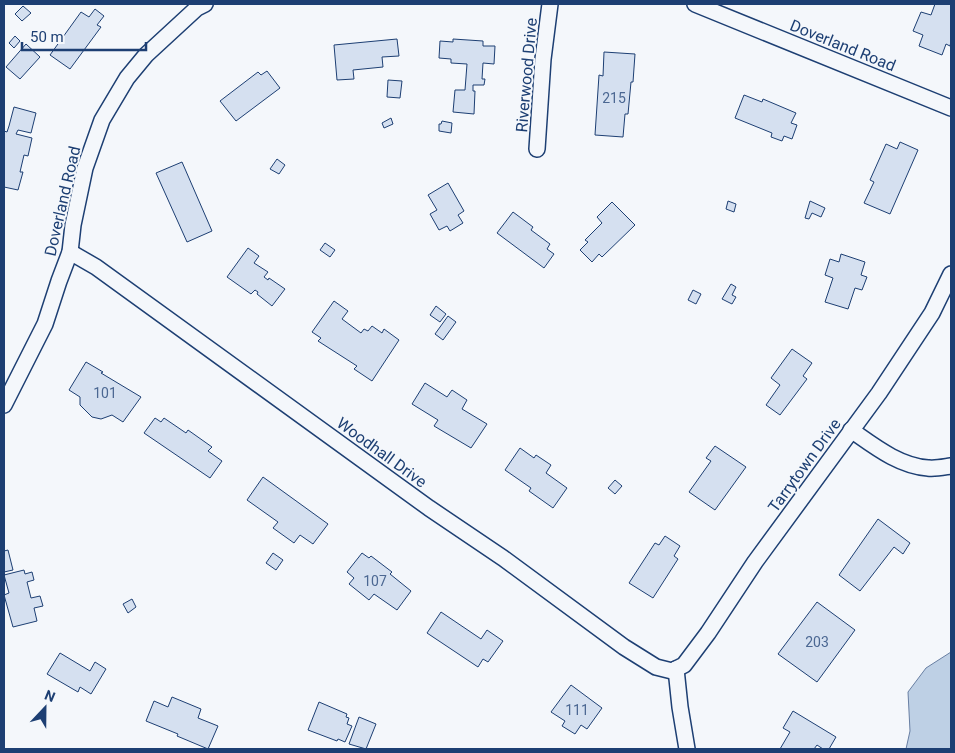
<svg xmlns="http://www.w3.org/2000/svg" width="955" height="753" font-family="Roboto,sans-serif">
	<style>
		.water { fill: #bed0e5; stroke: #687fa3 }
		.building { fill: #d5e0f0; stroke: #1d3f73 }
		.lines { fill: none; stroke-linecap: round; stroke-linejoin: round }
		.street-casing { stroke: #1d3f73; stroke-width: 18 }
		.street { stroke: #f4f7fb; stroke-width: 15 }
		.labels { text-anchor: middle; stroke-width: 4; stroke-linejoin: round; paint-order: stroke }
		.number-label { font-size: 14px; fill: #4b6792 }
		.street-label { font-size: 16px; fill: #1d3f73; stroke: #f4f7fb }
	</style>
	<rect width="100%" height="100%" fill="#f4f7fb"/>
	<path class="water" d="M951,652V749H906L910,731L908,692L926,668Z"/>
	<g class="building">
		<path d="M935,4H951V41L950,46L946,44L942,55L919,46L923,35L913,31L921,12L931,15Z"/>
		<path d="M23,6L31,13L22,21L15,14Z"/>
		<path d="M95,9L104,16L97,25L101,27L70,69L50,55L81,12L89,17Z"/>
		<path d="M15,36L20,41L14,48L9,43Z"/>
		<path d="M397,39L399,56L382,57L383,67L353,70L354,79L337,80L334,45Z"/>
		<path d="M453,39L483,41V46H495L494,64L483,63L482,79H485L484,85H473V91H475L474,114L453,112L455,90H465L467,64L451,63V59L439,58L440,41L453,42Z"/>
		<path d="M26,44L40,57L20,79L6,67Z"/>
		<path d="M604,52L635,54L633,82H631L628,114H625L623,137L595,135L599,75L603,76Z"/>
		<path d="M267,71L280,88L236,121L220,101L258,72L261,75Z"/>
		<path d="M388,80L402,81L400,98L387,97Z"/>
		<path d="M744,95L762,102L763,99L796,113L791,123L797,125L792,139L784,136L782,141L771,137L772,133L735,118Z"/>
		<path d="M14,107L36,113L31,133L18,130L16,134L32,138L28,156L24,155L20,172H23L18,190L4,187V131L7,132L9,126Z"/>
		<path d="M391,118L393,124L384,128L382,123Z"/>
		<path d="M442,121L452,123L451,133L439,131V124H441Z"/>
		<path d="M900,142L918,150L890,214L864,203L874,182L870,180L886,144L897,149Z"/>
		<path d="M277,159L285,165L279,174L270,169Z"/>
		<path d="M182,162L212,231L187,242L156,173Z"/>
		<path d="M448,183L464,211L458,215L463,223L450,231L447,226L439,230L430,214L437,210L428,195Z"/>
		<path d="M728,201L736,204L734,212L726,209Z"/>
		<path d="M810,201L825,208L821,217L812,213L809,219L805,218Z"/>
		<path d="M612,202L635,225L602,257L599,254L592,262L580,250L588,242L585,240L602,223L597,217Z"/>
		<path d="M513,212L533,227L531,230L550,244L547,249L554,254L544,268L497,233Z"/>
		<path d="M325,243L335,250L330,257L320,250Z"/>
		<path d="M248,248L259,256L254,263L268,272L264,277L268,280L269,278L285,289L272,306L257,294L258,292L255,290L251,294L227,277Z"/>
		<path d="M841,254L865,262L861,275L867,277L862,290L855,288L848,309L825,302L833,278L825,275L830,259L839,262Z"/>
		<path d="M731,284L736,287L732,295L736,297L732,304L722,299Z"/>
		<path d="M693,290L701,294L696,304L688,300Z"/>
		<path d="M334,301L348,311L342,319L361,333L364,329L368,331L372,326L382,333L384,329L399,340L372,381L354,369L357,366L318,341L321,338L312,332Z"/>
		<path d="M436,306L446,314L440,322L430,315Z"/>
		<path d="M448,316L456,322L443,340L435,334Z"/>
		<path d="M792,349L812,363L803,376L807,379L780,415L766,405L780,385L771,378Z"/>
		<path d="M86,362L103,372L101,373L141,397L123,422L112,415L101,419L92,417L80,405V397L69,390Z"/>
		<path d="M425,383L447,397L452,390L467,400L462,409L487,424L471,448L434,426L438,420L412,404Z"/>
		<path d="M155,418L161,422L164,418L186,433L188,430L212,447L208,451L222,461L210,478L144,433Z"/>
		<path d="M715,446L746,467L715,510L689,492L711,461L706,458Z"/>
		<path d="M520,448L534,458L536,455L551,465L546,473L567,488L553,508L529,491L531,488L505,470Z"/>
		<path d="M263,477L328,524L313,544L300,535L294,543L273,528L278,522L247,500Z"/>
		<path d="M615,480L622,486L615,494L608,488Z"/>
		<path d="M878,519L910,543L903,554L894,547L860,591L839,575Z"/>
		<path d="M665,536L680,546L674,556L678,559L653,598L629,583L655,543L659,545Z"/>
		<path d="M8,550L13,570L4,572V551Z"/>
		<path d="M273,553L283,560L276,570L266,563Z"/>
		<path d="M362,553L369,558L371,556L392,572L390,574L411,591L397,610L374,594L369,600L349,584L354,578L347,572Z"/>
		<path d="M24,570L25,574L32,572L34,580L27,582L31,598L40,596L43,606L34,608L37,621L13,627L4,595L9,593L4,575Z"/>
		<path d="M132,599L136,607L128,613L123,604Z"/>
		<path d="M817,602L855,630L817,682L778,654Z"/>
		<path d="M441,612L481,639L487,630L503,641L488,662L483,659L478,667L427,633Z"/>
		<path d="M60,653L90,671L95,662L106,669L91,694L80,687L78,692L47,674Z"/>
		<path d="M571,685L602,708L587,729L581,725L575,734L562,726L565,721L551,712Z"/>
		<path d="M172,697L201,709L198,718L218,726L208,749L177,736L178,734L146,721L154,701L168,707Z"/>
		<path d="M319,702L347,714L346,717L349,718L347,724L352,726L345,742L338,739L337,741L308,730Z"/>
		<path d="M793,711L836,737L829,749H823L817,745L814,749H780L790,732L783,728Z"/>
		<path d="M359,717L376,724L366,749L349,744Z"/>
	</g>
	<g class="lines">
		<defs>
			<g id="street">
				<path d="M695,4L951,108"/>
				<path d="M537,149L543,59L550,4"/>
				<path d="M70,252L96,267L429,508L503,558L624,647L656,667L672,671L684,665L708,633L755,562L879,393L932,313L951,274"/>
				<path d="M4,405L45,324L59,281L70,252L73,225L85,168L102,120L127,78L146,55L197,8L205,4"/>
				<path d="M851,430C874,446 899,466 928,468C935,469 944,467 951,466"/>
				<path d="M676,669L680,707L687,749"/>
			</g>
		</defs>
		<use href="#street" class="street-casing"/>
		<use href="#street" class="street"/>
	</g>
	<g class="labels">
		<g class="number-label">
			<text x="614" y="103">215</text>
			<text x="105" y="398">101</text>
			<text x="375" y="586">107</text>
			<text x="817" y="647">203</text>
			<text x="577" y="715">111</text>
		</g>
		<g class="street-label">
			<text transform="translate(843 45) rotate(22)" y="6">Doverland Road</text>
			<text transform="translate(526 75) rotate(-85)" y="6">Riverwood Drive</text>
			<text transform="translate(62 201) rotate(-77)" y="6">Doverland Road</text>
			<text transform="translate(382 452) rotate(36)" y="6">Woodhall Drive</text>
			<text transform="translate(804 465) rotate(-54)" y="6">Tarrytown Drive</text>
		</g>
	</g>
	<rect width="955" height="753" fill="none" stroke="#1d3f73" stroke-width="10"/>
	<g transform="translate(45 708) rotate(22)" stroke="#f4f7fb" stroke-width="4" paint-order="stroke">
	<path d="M0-4L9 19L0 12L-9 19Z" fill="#1d3f73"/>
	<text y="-8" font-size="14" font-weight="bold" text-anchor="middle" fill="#1d3f73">N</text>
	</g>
	<path d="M22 42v8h124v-8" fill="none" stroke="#1d3f73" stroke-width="2.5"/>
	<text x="30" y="42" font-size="15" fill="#1d3f73" stroke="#f4f7fb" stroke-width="4" paint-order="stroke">50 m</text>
</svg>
